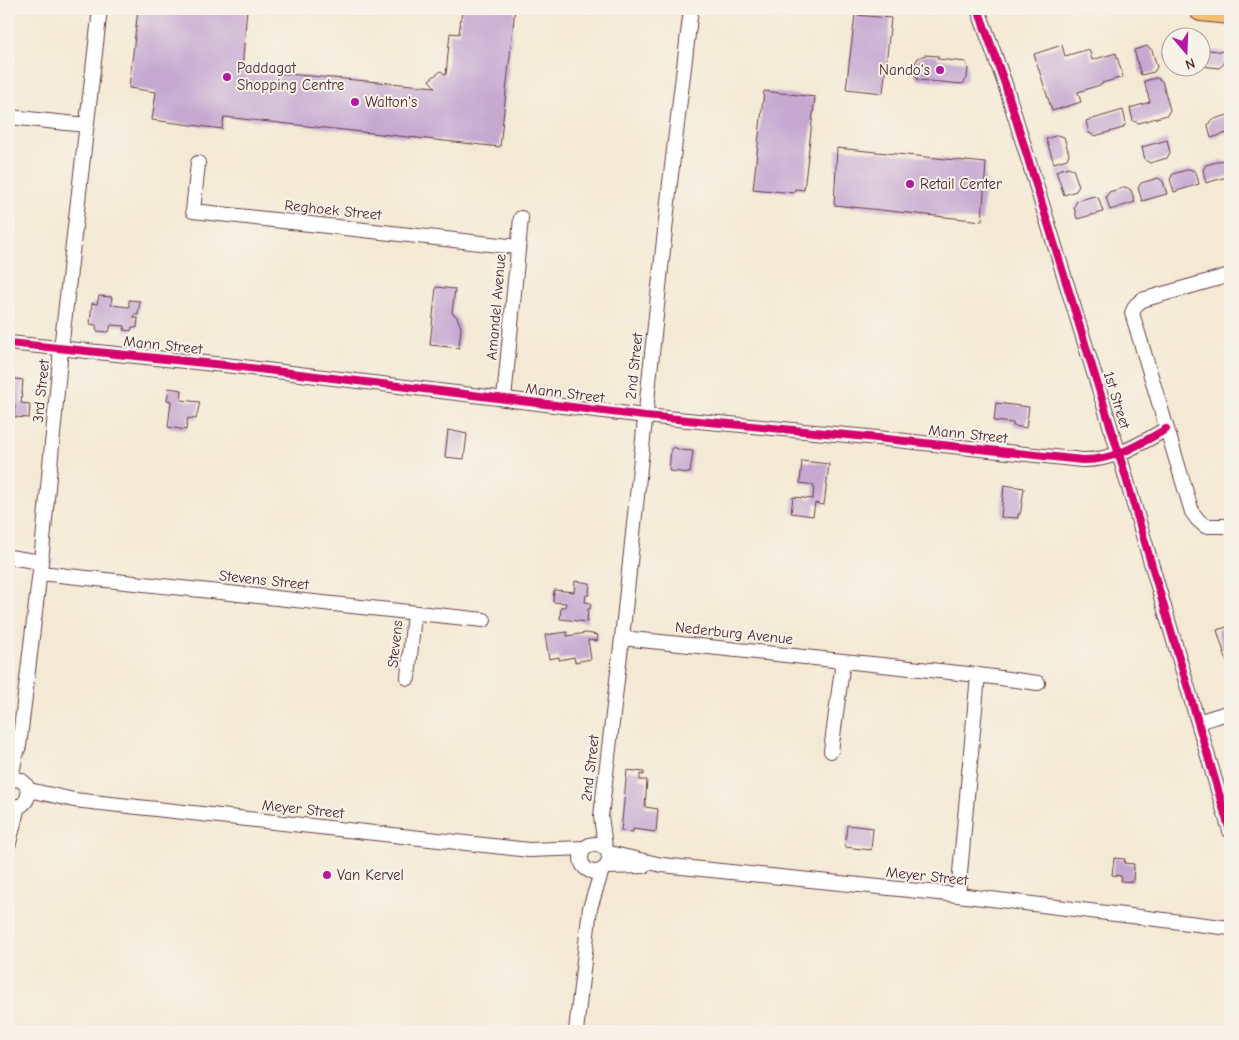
<svg xmlns="http://www.w3.org/2000/svg" width="1239" height="1040" font-family="'Comic Neue',sans-serif">
	<style>
		.building { fill: #c6a9d1 }
		.lines { fill: none; stroke-linecap: round; stroke-linejoin: round }
		.minor-casing { stroke: #643d44; stroke-width: 16 }
		.trunk-casing { stroke: #643d44; stroke-width: 26 }
		.minor { stroke: #fff; stroke-width: 14 }
		.trunk { stroke: #fbbe6e; stroke-width: 24 }
		.cycleway-casing { stroke: #f7f3e8; stroke-width: 11 }
		.cycleway { stroke: #d6006c; stroke-width: 8 }
		.poi-dot { fill: #b5179e; stroke: #f7f3e8; stroke-width: 2 }
		.labels { text-anchor: middle; stroke-width: 4; stroke-linejoin: round; paint-order: stroke }
		.poi-label { font-size: 15px; fill: #4a1f2b; stroke: #f7f3e8; text-anchor: start }
		.street-label { font-size: 15px; fill: #4a1f2b; stroke: #f7f3e8 }
	</style>
	<rect width="100%" height="100%" fill="#f7f3e8"/>
	<filter id="ink" filterUnits="userSpaceOnUse"><feTurbulence type="fractalNoise" baseFrequency=".02" numOctaves="2"/><feDisplacementMap in="SourceGraphic" scale="10" xChannelSelector="R" yChannelSelector="G"/><feConvolveMatrix kernelMatrix="1 2 1 2 8 2 1 2 1" color-interpolation-filters="sRGB"/></filter>
	<filter id="wash" filterUnits="userSpaceOnUse"><feTurbulence type="fractalNoise" baseFrequency=".0096" numOctaves="4" result="noise"/><feDisplacementMap in="SourceGraphic" scale="20" xChannelSelector="R" yChannelSelector="G"/><feGaussianBlur stdDeviation="1.12" result="paint"/><feColorMatrix in="noise" values="0 0 0 0 0 0 0 0 0 0 0 0 0 0 0 0 0 1.4 0 .05"/><feComposite in="paint" operator="in"/></filter>
	<g filter="url(#wash)">
		<rect width="100%" height="100%" fill="#f4e9d4"/>
		<g id="blocks">
			<g class="building">
				<path d="M138,9H247L242,70L435,87L429,80L441,71L446,75L450,33L459,34L462,9H515L500,147L224,117L222,129L152,120L156,92L129,88Z"/>
				<path d="M855,15L891,18L883,93L846,89Z"/>
				<path d="M1062,45L1065,56L1089,49L1092,60L1116,53L1123,77L1102,83L1103,84L1078,92L1081,102L1052,111L1034,54Z"/>
				<path d="M1166,45H1172V63H1168L1164,58Z"/>
				<path d="M1147,46L1152,50L1157,67L1154,72L1141,75L1134,50Z"/>
				<path d="M1202,49L1225,52L1224,64L1219,68L1202,66Z"/>
				<path d="M925,55L938,56V59L966,62L968,68L967,78L963,84L918,80L913,72V67L918,58Z"/>
				<path d="M1157,78L1162,81L1170,110L1167,115L1139,123L1133,121L1130,108L1150,102L1144,81Z"/>
				<path d="M764,91L815,97L804,190L795,189L794,193L753,189Z"/>
				<path d="M1123,110L1126,123L1123,128L1095,136L1089,133L1086,121Z"/>
				<path d="M1228,115L1230,116V132L1211,138L1208,125L1211,120Z"/>
				<path d="M1058,135L1064,137L1069,154L1067,159L1054,163L1046,139Z"/>
				<path d="M1167,140L1170,153L1167,158L1150,163L1145,160L1142,147Z"/>
				<path d="M837,148L986,163L982,221L834,205Z"/>
				<path d="M1223,160L1228,163L1230,176L1206,183L1203,170L1206,165Z"/>
				<path d="M1068,167L1073,169L1079,186L1076,191L1064,195L1056,171Z"/>
				<path d="M1190,169L1196,172L1199,184L1174,192L1170,179L1173,174Z"/>
				<path d="M1158,178L1163,181L1167,194L1142,201L1138,188L1141,183Z"/>
				<path d="M1126,187L1131,190L1135,202L1110,210L1106,197L1109,192Z"/>
				<path d="M1094,196L1099,199L1103,212L1077,219L1074,207L1077,201Z"/>
				<path d="M436,287L455,289L452,313L457,317L461,327L459,348L430,345Z"/>
				<path d="M99,296L112,297L111,305L129,307V300L140,301L138,315L135,314L134,318H138L137,328L132,327L131,331L124,330L125,326L111,325L109,332L97,331L96,325L90,324L92,303L97,304Z"/>
				<path d="M9,378L23,380L21,403L30,404L29,418L14,417L15,405L9,404Z"/>
				<path d="M169,388L182,390L181,400L200,402L196,419L188,418L186,430L168,427L171,401L167,400Z"/>
				<path d="M996,403L1029,407L1026,428L1013,426V423L994,421Z"/>
				<path d="M448,430L467,434L464,459L445,457Z"/>
				<path d="M674,447L680,450L693,451L690,473L669,471L671,449Z"/>
				<path d="M802,461L829,464L824,505L815,503L813,516L791,513L793,497L813,499L814,485L800,483Z"/>
				<path d="M1004,485L1024,488L1021,510L1020,514H1018V518L1001,517Z"/>
				<path d="M575,581L590,583L589,595H586L585,602L591,603L590,609H588L587,622L560,619L561,607H565L566,603L553,602L554,590L574,592Z"/>
				<path d="M1230,626V672L1217,630Z"/>
				<path d="M567,632V636L586,633L598,635L597,641L588,640L591,659L575,662L574,657L559,660V657L549,659L545,635Z"/>
				<path d="M627,770L644,772V775L640,774V780H647L645,807L658,809L656,832L633,829V832L621,831Z"/>
				<path d="M847,825L873,828L871,850L845,847Z"/>
				<path d="M1114,858L1125,859L1124,863L1134,864L1133,882L1121,881V876L1112,875Z"/>
			</g>
		</g>
	</g>
	<g filter="url(#ink)">
		<use href="#blocks" fill-opacity="0" stroke="#643d44" stroke-width="1"/>
		<g class="lines">
			<defs>
				<g id="minor">
					<path d="M978,9L1005,84L1119,454L1230,831"/>
					<path d="M9,117L86,125"/>
					<path d="M198,163L193,211L517,247"/>
					<path d="M1230,275L1142,300L1136,305L1132,313L1192,512L1198,520L1205,526H1230"/>
					<path d="M9,343L234,366L645,416L868,437L1082,460C1113,461 1140,444 1166,429"/>
					<path d="M504,399L521,218"/>
					<path d="M9,557L41,562"/>
					<path d="M40,573L484,620"/>
					<path d="M622,638L978,675L958,895"/>
					<path d="M978,675L1038,683"/>
					<path d="M408,678L414,613"/>
					<path d="M1198,722L1230,712"/>
					<path d="M831,751L843,661"/>
					<path d="M11,779L15,758L19,746L41,562L61,349L100,9"/>
					<path d="M9,780C35,773 34,813 9,806"/>
					<path d="M29,790L74,800L529,850L585,848"/>
					<path d="M9,843L18,806"/>
					<circle cx="595" cy="858" r="14"/>
					<path d="M605,847L601,816L622,638L670,183L691,9"/>
					<path d="M609,853L662,865L958,895L1230,928"/>
					<path d="M606,867L644,866"/>
					<path d="M576,1031L590,908L602,870"/>
				</g>
				<path id="trunk" d="M1201,9L1230,12"/>
			</defs>
			<use href="#minor" class="minor-casing"/>
			<use href="#trunk" class="trunk-casing"/>
			<use href="#minor" class="minor"/>
			<use href="#trunk" class="trunk"/>
			<defs>
				<g id="cycleway">
					<path d="M978,9L1005,84L1119,454L1230,831"/>
					<path d="M9,343L234,366L645,416L868,437L1082,460C1113,461 1140,444 1166,429"/>
				</g>
			</defs>
			<use href="#cycleway" class="cycleway-casing"/>
			<use href="#cycleway" class="cycleway"/>
		</g>
	</g>
	<g class="poi-dot">
		<circle cx="940" cy="70" r="5"/>
		<circle cx="227" cy="77" r="5"/>
		<circle cx="355" cy="102" r="5"/>
		<circle cx="910" cy="184" r="5"/>
		<circle cx="327" cy="875" r="5"/>
	</g>
	<g class="labels">
		<g class="poi-label">
			<text x="237" y="73">Paddagat<tspan x="237" dy="17">Shopping Centre</tspan></text>
			<text x="930" y="75" text-anchor="end">Nando's</text>
			<text x="365" y="107">Walton's</text>
			<text x="920" y="189">Retail Center</text>
			<text x="337" y="880">Van Kervel</text>
		</g>
		<g class="street-label">
			<text transform="translate(333 210) rotate(6)" y="5">Reghoek Street</text>
			<text transform="translate(496 307) rotate(-85)" y="5">Amandel Avenue</text>
			<text transform="translate(163 345) rotate(6)" y="5">Mann Street</text>
			<text transform="translate(634 366) rotate(-84)" y="5">2nd Street</text>
			<text transform="translate(41 391) rotate(-84)" y="5">3rd Street</text>
			<text transform="translate(565 393) rotate(7)" y="5">Mann Street</text>
			<text transform="translate(1117 400) rotate(73)" y="5">1st Street</text>
			<text transform="translate(968 434) rotate(6)" y="5">Mann Street</text>
			<text transform="translate(264 580) rotate(6)" y="5">Stevens Street</text>
			<text transform="translate(734 633) rotate(6)" y="5">Nederburg Avenue</text>
			<text transform="translate(395 644) rotate(-84)" y="5">Stevens</text>
			<text transform="translate(590 768) rotate(-83)" y="5">2nd Street</text>
			<text transform="translate(303 809) rotate(6)" y="5">Meyer Street</text>
			<text transform="translate(927 876) rotate(6)" y="5">Meyer Street</text>
		</g>
	</g>
	<rect width="1239" height="1040" fill="none" stroke="#f7f3e8" stroke-width="30"/>
	<g transform="translate(1186 52) rotate(161)"><circle r="24" fill="#f7f3e8" stroke="#b29e9c"/>
	<path d="M0-4L9 19L0 12L-9 19Z" fill="#b5179e"/>
	<text y="-8" font-size="14" font-weight="bold" text-anchor="middle" fill="#4a1f2b">N</text>
	</g>
</svg>
